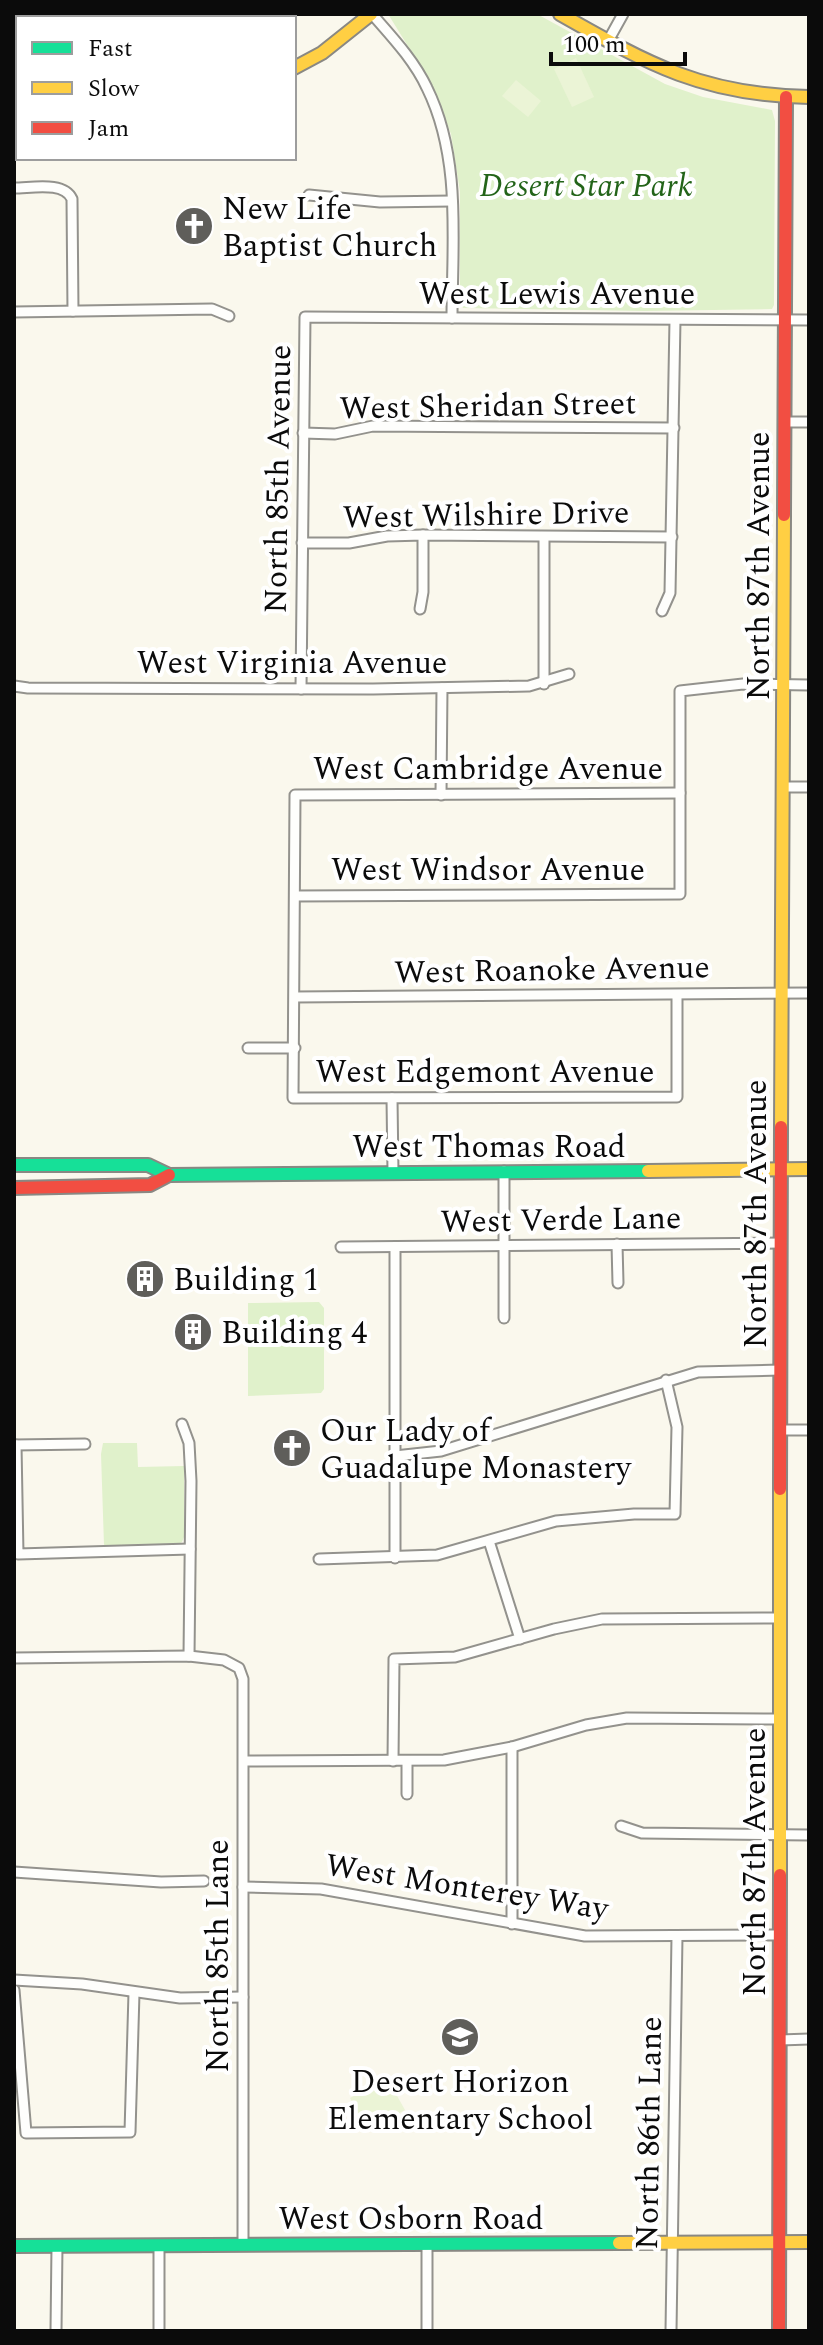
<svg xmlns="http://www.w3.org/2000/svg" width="823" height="2345" font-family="Spectral,serif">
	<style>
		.green { fill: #e0f1cb }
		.pitch { fill: #ebf4d6 }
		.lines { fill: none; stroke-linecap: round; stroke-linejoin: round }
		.street-casing { stroke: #93928d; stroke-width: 13 }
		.fast-casing { stroke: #898883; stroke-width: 16 }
		.slow-casing { stroke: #898883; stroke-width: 16 }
		.jam-casing { stroke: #898883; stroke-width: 16 }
		.street { stroke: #fefefc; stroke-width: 9 }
		.fast { stroke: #16e098; stroke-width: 12 }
		.slow { stroke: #ffcf43; stroke-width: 12 }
		.jam { stroke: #f24e42; stroke-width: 12 }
		.labels { text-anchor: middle; stroke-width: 8; stroke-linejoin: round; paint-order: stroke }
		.park-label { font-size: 32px; font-style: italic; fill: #236419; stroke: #fff }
		.poi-label { font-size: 32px; fill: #0b0b0b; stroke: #fff; text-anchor: start }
		.street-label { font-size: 32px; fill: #0b0b0b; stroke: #fff }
	</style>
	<rect width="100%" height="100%" fill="#faf8ed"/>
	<g class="green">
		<path d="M388,14H537L665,84L703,97L772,110L775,121L774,305L772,309L644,311L463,308L460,299V192L451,134L432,85Z"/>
		<path d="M319,1302L324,1308V1389L321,1393L248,1396V1303Z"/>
		<path d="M103,1443H137L138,1467L184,1466V1537L182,1542L176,1545H104L101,1454Z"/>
	</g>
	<g class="pitch">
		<path d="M576,58L594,97L572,107L554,69Z"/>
		<path d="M516,80L541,101L528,117L502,96Z"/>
		<path d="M387,2078L405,2110L368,2130L350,2098Z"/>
	</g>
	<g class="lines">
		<defs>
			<g id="street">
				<path d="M372,14C392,37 414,60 427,88C462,159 452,242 452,318"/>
				<path d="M608,41L623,14"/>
				<path d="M14,188C32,188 64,181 72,199L73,311"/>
				<path d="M309,195L380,202L452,201"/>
				<path d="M14,312L212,309L229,316"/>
				<path d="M785,422H809"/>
				<path d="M303,433L335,434L373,426L674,428"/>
				<path d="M544,537V684"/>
				<path d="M302,543H349L387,536L423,535L672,537"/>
				<path d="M420,609L423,592V535"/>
				<path d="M662,611L670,593L675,320"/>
				<path d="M14,686L28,688L373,689L529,686L569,674"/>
				<path d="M301,689L305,317L809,320"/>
				<path d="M782,787H809"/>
				<path d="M441,795L442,688"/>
				<path d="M295,896L680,894V691L743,684L809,685"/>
				<path d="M677,995V1097L293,1098L295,795L680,793"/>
				<path d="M295,997L809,993"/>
				<path d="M248,1048H295"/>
				<path d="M392,1098L393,1173"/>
				<path d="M504,1171V1318"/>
				<path d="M617,1244L618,1283"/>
				<path d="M341,1247L781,1243"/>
				<path d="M182,1424L189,1443L191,1481L189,1656"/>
				<path d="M781,1430H809"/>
				<path d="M14,1445L85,1444"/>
				<path d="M16,1445L18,1554L190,1549"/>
				<path d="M395,1456L441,1451L698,1372L780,1370"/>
				<path d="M489,1541L520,1639"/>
				<path d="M395,1558V1247"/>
				<path d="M319,1559L437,1555L556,1521L634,1514H675L677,1427L666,1380"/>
				<path d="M14,1658L189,1656L224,1660L239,1668L243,1679V2245"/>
				<path d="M512,1747V1924"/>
				<path d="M244,1761L444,1760L512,1747L586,1725L627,1718L780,1719"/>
				<path d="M393,1761L394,1659L455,1657L554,1629L602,1619L780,1618"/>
				<path d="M407,1761V1794"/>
				<path d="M621,1826L642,1833L809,1835"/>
				<path d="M14,1872L161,1882L204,1881"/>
				<path d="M243,1887L321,1889L585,1936L780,1935"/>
				<path d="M14,1980L82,1984L180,1998L243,1997"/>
				<path d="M14,1990L26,2133L130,2132L134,1993"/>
				<path d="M780,2040L809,2039"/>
				<path d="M427,2244V2331"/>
				<path d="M159,2246V2331"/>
				<path d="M56,2331L57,2246"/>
				<path d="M671,2331L677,1936"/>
			</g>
			<g id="fast">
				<path d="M14,106H18"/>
				<path d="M14,1165H148L169,1175L648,1171"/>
				<path d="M14,2246L619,2243"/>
			</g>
			<g id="slow">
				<path d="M560,14C650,65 703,95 809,97"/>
				<path d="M294,68L322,53L371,14"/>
				<path d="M781,1127L784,515"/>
				<path d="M648,1171L809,1169"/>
				<path d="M780,1875V1489"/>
				<path d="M619,2243L809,2242"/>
			</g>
			<g id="jam">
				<path d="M784,515L786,97"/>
				<path d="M14,1188L150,1185L169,1175"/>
				<path d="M780,1489L781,1127"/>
				<path d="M779,2331L780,1875"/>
			</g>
		</defs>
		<use href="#street" class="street-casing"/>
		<use href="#fast" class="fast-casing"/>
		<use href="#slow" class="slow-casing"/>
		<use href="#jam" class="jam-casing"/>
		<use href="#street" class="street"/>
		<use href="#fast" class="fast"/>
		<use href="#slow" class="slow"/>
		<use href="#jam" class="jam"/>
	</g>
	<defs>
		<symbol id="church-disc" viewBox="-11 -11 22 22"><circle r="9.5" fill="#5f5e5a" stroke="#fff"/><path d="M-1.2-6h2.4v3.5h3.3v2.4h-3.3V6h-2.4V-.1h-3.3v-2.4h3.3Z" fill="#fff"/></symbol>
		<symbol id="building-disc" viewBox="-11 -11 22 22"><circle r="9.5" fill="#5f5e5a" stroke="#fff"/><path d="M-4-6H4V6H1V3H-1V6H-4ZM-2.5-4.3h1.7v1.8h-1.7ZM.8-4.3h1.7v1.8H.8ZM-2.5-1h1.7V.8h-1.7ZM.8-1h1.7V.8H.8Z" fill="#fff"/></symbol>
		<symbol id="school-disc" viewBox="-11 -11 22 22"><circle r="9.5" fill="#5f5e5a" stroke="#fff"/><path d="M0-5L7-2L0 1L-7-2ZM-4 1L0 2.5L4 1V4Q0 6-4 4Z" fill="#fff"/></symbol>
	</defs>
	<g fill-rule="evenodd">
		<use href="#church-disc" x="172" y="204" width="44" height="44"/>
		<use href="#building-disc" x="123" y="1257" width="44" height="44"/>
		<use href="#building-disc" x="171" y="1310" width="44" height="44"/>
		<use href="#church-disc" x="270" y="1426" width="44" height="44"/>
		<use href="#school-disc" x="438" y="2015" width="44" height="44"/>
	</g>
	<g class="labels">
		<g class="park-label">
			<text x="586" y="196">Desert Star Park</text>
		</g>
		<g class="poi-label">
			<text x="222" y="219">New Life<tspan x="222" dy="37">Baptist Church</tspan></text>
			<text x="173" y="1290">Building 1</text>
			<text x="221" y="1343">Building 4</text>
			<text x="320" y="1441">Our Lady of<tspan x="320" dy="37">Guadalupe Monastery</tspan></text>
			<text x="460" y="2092" text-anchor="middle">Desert Horizon<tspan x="460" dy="37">Elementary School</tspan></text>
		</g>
		<g class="street-label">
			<text x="557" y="304">West Lewis Avenue</text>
			<text transform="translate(488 405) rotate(-1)" y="11">West Sheridan Street</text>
			<text transform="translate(277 479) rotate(-89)" y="11">North 85th Avenue</text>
			<text transform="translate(486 514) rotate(-1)" y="11">West Wilshire Drive</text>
			<text transform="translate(758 566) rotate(-90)" y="11">North 87th Avenue</text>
			<text x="292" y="673">West Virginia Avenue</text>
			<text x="488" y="779">West Cambridge Avenue</text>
			<text x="488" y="880">West Windsor Avenue</text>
			<text transform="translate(552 969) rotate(-1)" y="11">West Roanoke Avenue</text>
			<text x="485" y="1082">West Edgemont Avenue</text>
			<text x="489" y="1157">West Thomas Road</text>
			<text transform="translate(755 1214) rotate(-90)" y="11">North 87th Avenue</text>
			<text transform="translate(561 1219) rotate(-1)" y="11">West Verde Lane</text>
			<text transform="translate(754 1862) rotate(-90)" y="11">North 87th Avenue</text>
			<text transform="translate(467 1886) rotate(9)" y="11">West Monterey Way</text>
			<text transform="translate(217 1956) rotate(-90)" y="11">North 85th Lane</text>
			<text transform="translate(648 2133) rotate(-89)" y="11">North 86th Lane</text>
			<text x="411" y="2229">West Osborn Road</text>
		</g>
	</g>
	<rect width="823" height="2345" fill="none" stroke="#0b0b0b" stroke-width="32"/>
	<rect x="16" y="16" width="280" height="144" fill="#ffffff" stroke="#9d9d9d" stroke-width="2"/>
	<rect x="32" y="42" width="40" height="12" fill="#16e098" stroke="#9d9d9d" stroke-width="2"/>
	<text x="88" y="56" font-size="24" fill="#0b0b0b">Fast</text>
	<rect x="32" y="82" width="40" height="12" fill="#ffcf43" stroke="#9d9d9d" stroke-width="2"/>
	<text x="88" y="96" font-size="24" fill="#0b0b0b">Slow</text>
	<rect x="32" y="122" width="40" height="12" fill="#f24e42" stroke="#9d9d9d" stroke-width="2"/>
	<text x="88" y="136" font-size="24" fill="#0b0b0b">Jam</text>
	<path d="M551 52v12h134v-12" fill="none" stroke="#0b0b0b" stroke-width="4"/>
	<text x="563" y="52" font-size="24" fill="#0b0b0b" stroke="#ffffff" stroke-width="6" paint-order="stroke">100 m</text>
</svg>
